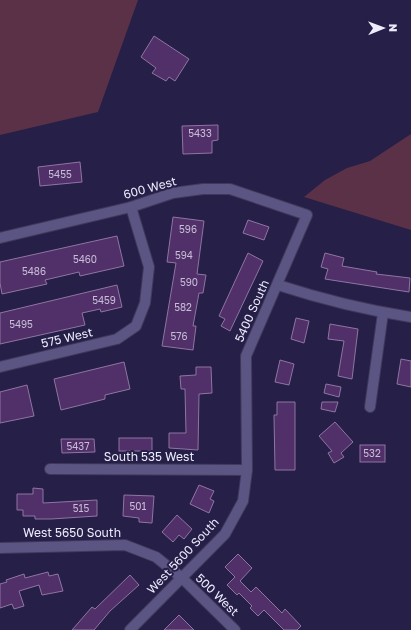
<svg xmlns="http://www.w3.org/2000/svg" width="411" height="630" font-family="'Golos Text',sans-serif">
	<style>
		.green { fill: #5b3147 }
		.building { fill: #513069; stroke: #8e75a2 }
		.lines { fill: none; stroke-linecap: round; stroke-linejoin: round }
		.street-casing { stroke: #41395b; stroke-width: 12 }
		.street { stroke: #5a5582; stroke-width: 10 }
		.labels { text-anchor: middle; stroke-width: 4; stroke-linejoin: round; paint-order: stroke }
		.number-label { font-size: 10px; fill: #c6bdd7 }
		.street-label { font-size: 12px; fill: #edecfc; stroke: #261f48 }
	</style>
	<rect width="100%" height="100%" fill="#261f48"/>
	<g class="green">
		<path d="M0,0H138L98,112L0,135Z"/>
		<path d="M411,134V230L304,197L325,180L347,168L370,161Z"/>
	</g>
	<g class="building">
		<path d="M154,36L189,59L175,81L169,77L166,81L152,73L156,68L141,57Z"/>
		<path d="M218,125V140L212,141V153L183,154L182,126Z"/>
		<path d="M80,162L82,182L40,186L38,167Z"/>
		<path d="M173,217L204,221L197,274L206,275L203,293H199L193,326H196L193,350L162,346L176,263L167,262Z"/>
		<path d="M248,220L269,227L264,240L243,233Z"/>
		<path d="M117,236L124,266L80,276L79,272L45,280L47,284L2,294L0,283V262Z"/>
		<path d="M248,253L263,261L230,331L221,326L225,319L219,316Z"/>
		<path d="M325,253L344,258L342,266L377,272L376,274L410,278L409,292L325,279L328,269L321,267Z"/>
		<path d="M117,285L122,307L101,312L100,309L82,313L85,325L0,344V313Z"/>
		<path d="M296,318L309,321L304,343L291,339Z"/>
		<path d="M330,324L358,329L352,379L338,376L344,341L328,339Z"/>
		<path d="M401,359L411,361V387L397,384Z"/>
		<path d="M280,360L294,364L289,385L275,382Z"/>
		<path d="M124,362L130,389L105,395V399L61,410L54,379Z"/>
		<path d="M196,367H211L212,393L199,394L198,450L169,448V433H186L185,389H181L180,376L196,375Z"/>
		<path d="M326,384L341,387L339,397L324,393Z"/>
		<path d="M27,385L34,416L0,423V392Z"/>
		<path d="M277,402H295V470H275L274,415H277Z"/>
		<path d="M322,402H338L335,412L321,409Z"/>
		<path d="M335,422L353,442L341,453L344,457L334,463L328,453L332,451L319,436Z"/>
		<rect x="119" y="438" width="33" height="13"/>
		<path d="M61,439H94L95,452L62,453Z"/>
		<rect x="360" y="445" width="25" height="17"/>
		<path d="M199,485L214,491L210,499L214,501L209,513L190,504Z"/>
		<path d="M33,488L43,489V503L97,500V516L51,519H35V516H23V510H17V494H33Z"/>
		<path d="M124,495L154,496L152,523L139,522V518L123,516Z"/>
		<path d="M177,515L192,529L184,539L179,535L173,542L162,532Z"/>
		<path d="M238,554L252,568L240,581L251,592L256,587L282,613L285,609L301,626L297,630H284L264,610L258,616L250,608L252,606L239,593L237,595L227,585L235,577L225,567Z"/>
		<path d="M48,572L49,576L58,574L63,591L42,595L39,585L19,591L24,606L14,609L12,604L0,608V584L7,582L6,580L24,574L25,578Z"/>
		<path d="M130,575L139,585L110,611L94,630H72L92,607L95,609Z"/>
		<path d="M179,615L194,630H164Z"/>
	</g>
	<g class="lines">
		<defs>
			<g id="street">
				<path d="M0,238L131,207L173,193L203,189H230L307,215L246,356L247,470L243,501L225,534L130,630"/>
				<path d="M278,285C321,299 365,310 411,317"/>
				<path d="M0,367L117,339L136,326L145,303L149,267L131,207"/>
				<path d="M370,407L383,313"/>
				<path d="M50,469L247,470"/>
				<path d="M0,548L125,545L156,557L182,578L235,630"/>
			</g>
		</defs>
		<use href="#street" class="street-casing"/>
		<use href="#street" class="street"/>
	</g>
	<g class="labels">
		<g class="number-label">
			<text x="200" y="137">5433</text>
			<text x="60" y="178">5455</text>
			<text x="188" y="233">596</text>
			<text x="184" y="259">594</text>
			<text x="85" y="263">5460</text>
			<text x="34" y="275">5486</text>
			<text x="189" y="286">590</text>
			<text x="104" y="304">5459</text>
			<text x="183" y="311">582</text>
			<text x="21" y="328">5495</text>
			<text x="179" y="340">576</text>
			<text x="78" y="450">5437</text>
			<text x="372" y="457">532</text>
			<text x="138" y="510">501</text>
			<text x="81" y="512">515</text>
		</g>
		<g class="street-label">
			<text transform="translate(150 188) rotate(-15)" y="4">600 West</text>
			<text transform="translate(252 311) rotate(-66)" y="4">5400 South</text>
			<text transform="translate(67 338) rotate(-13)" y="4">575 West</text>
			<text x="149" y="461">South 535 West</text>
			<text x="72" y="537">West 5650 South</text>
			<text transform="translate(183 556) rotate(-47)" y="4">West 5600 South</text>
			<text transform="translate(217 595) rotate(44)" y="4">500 West</text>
		</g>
	</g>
	<g transform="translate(383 28) rotate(89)" stroke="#261f48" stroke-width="3" paint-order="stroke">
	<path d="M0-3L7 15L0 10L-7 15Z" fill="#edecfc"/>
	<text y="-6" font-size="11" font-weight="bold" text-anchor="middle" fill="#edecfc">N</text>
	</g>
</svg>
